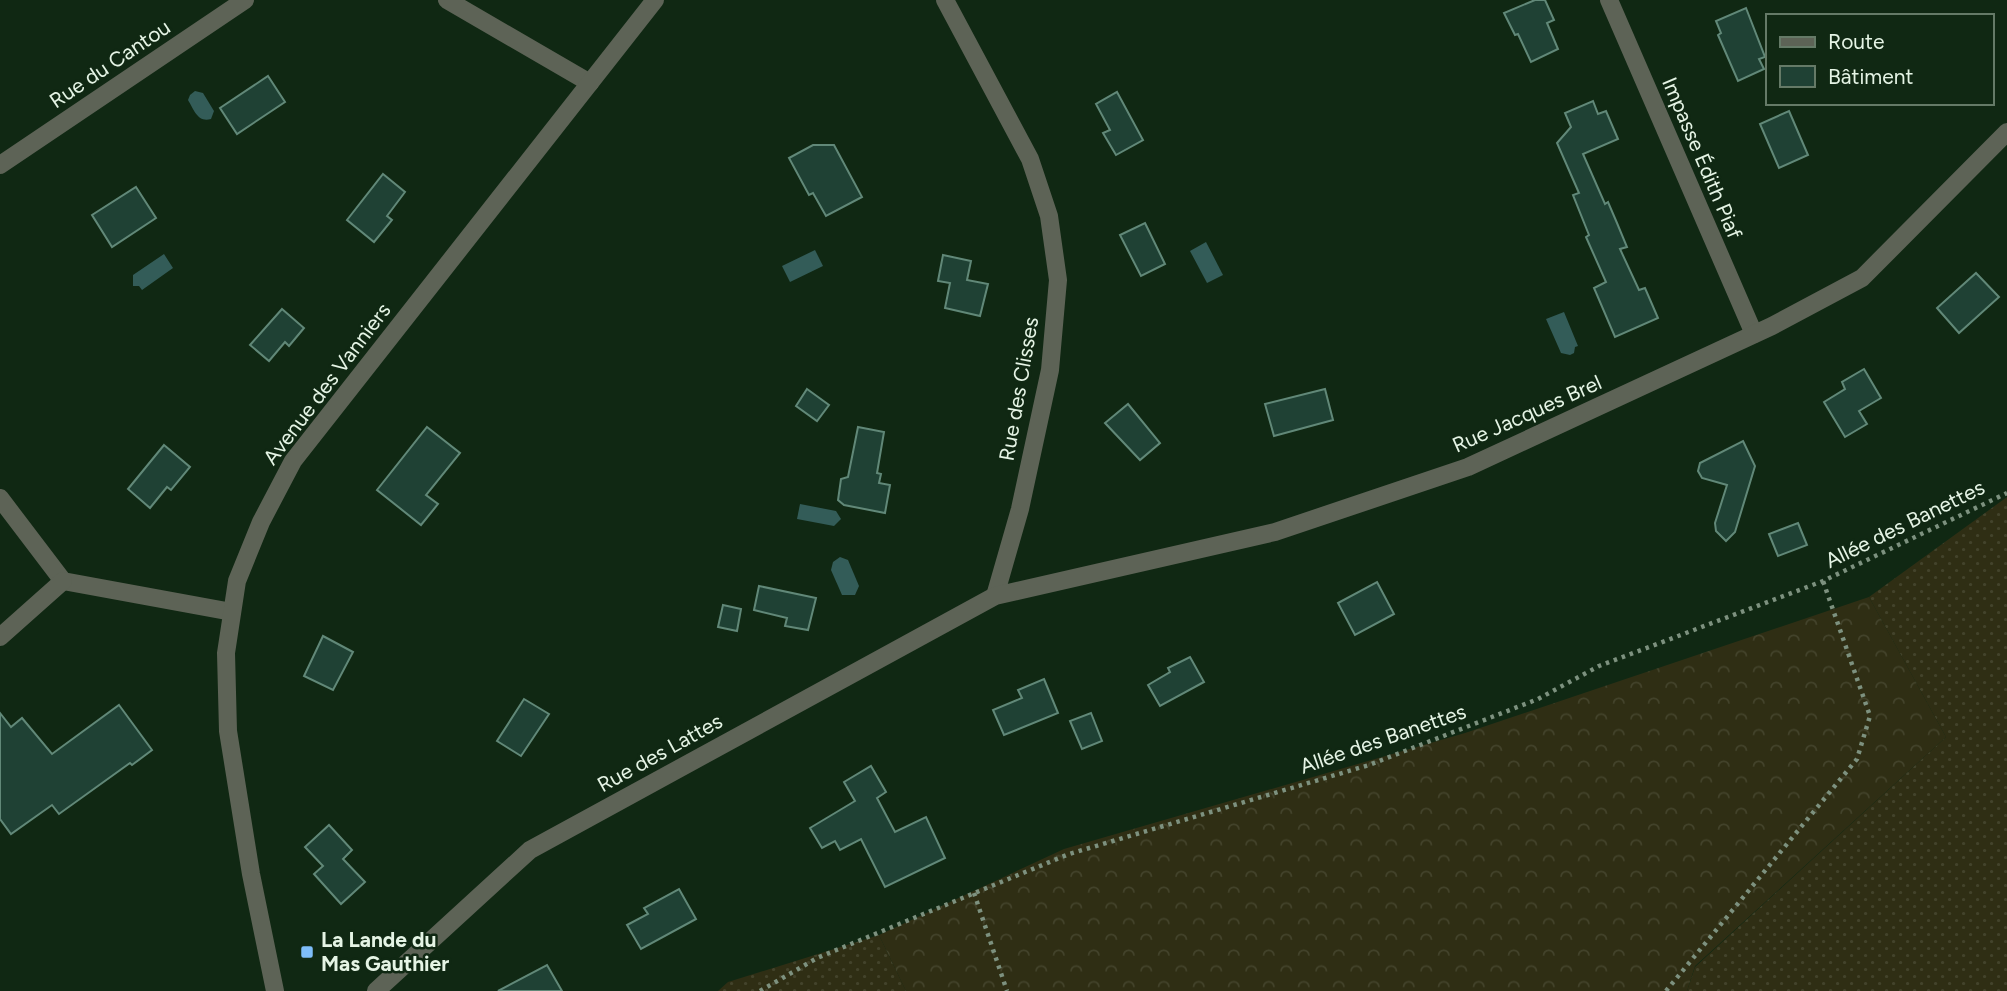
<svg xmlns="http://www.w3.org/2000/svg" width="2007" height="991" font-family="Figtree,sans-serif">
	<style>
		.grass { fill: url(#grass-dots) }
		.forest { fill: url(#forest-crowns) }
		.water { fill: #335c58 }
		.building { fill: #1f4134; stroke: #618878; stroke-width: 2 }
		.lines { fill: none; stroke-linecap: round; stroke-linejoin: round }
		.path { stroke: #7d917f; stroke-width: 4.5; stroke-dasharray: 3.5 5; stroke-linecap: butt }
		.minor { stroke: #5d6356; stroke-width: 18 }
		.poi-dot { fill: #7ebdf9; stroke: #102813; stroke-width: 2.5 }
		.labels { text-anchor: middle; stroke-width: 5; stroke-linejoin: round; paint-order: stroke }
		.street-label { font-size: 21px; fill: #e5f4e5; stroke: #102813 }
		.poi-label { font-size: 21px; font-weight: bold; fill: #e5f4e5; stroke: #102813; text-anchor: start }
	</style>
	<defs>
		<pattern id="grass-dots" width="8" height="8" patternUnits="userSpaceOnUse" patternTransform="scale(1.75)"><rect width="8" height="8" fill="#2f2e14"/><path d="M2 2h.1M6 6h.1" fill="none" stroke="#43432b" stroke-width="1.8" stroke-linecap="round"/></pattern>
		<pattern id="forest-crowns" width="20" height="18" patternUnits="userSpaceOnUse" patternTransform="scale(1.75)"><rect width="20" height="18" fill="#2f2e14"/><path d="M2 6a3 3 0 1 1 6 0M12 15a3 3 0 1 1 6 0" fill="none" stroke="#43432b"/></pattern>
	</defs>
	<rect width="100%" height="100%" fill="#102813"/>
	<g class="grass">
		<path d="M2007,497V991H1687L1695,967L1946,737L1869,597Z"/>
		<path d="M879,935L906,991H718L728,982Z"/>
	</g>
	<path class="forest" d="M1869,597L1946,737L1695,966L1687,991H906L879,935L1064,849L1465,733Z"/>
	<g class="water">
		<path d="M195,91L203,93L214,111L211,119C198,123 194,110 188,100L190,95Z"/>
		<path d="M1206,242L1223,275L1207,283L1190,251Z"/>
		<path d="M815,250L823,266L790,282L782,266Z"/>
		<path d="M164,254L173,268L142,290L139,286H133V275Z"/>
		<path d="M1564,312L1578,346L1575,347L1574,353L1570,355L1561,353L1546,319Z"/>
		<path d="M800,504L836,511L841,519L834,526L797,519Z"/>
		<path d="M840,557L848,560L859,586L855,595H842L831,570L833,562Z"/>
	</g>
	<g class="building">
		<path d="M1535,0H1545L1554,20L1547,23L1558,49L1531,62L1518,34L1515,35L1504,13Z"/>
		<path d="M1746,8L1765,57L1759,59L1764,69L1738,81L1718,35L1721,33L1716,21Z"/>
		<path d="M268,76L285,102L237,134L220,108Z"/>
		<path d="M1117,92L1143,140L1116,155L1103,133L1110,130L1096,104Z"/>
		<path d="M1593,101L1598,114L1606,111L1618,139L1583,154L1605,204L1608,202L1617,223L1627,247L1620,249L1639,290L1645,288L1658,318L1615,337L1594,288L1606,282L1586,237L1589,235L1573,195L1579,193L1557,143L1571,127L1565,113Z"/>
		<path d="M1789,111L1808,155L1779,168L1760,124Z"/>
		<path d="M813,145H834L862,197L826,216L813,193L809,195L789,158Z"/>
		<path d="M383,174L405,192L387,216L392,220L374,242L347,220Z"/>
		<path d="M136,187L156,218L112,247L92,215Z"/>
		<path d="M1145,223L1165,264L1141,276L1120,235Z"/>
		<path d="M943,255L971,261L967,280L988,284L980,316L945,308L950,283L938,281Z"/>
		<path d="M1976,273L1999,297L1959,333L1937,308Z"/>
		<path d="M282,309L304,328L289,346L285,342L269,361L250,345Z"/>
		<path d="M1864,369L1881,398L1859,411L1867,424L1845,437L1824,402L1845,389L1842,382Z"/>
		<path d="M807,389L829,405L817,421L796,406Z"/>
		<path d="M1325,389L1333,420L1274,436L1265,404Z"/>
		<path d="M1128,404L1160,443L1140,460L1105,423Z"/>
		<path d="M427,427L460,453L426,495L438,504L421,525L377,490Z"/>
		<path d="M858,427L884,432L877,473L881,474L879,483L890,485L885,513L844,505L838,500L841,479L848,477Z"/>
		<path d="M1743,441L1755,466L1735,532L1726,541L1716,531L1715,523L1727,485L1702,478L1698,471L1700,463Z"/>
		<path d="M164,445L190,467L171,490L167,487L150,508L128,489Z"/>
		<path d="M1798,523L1807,545L1778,556L1769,534Z"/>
		<path d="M1377,582L1394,614L1355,635L1338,603Z"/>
		<path d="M759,586L816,598L808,630L785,626L787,618L754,610Z"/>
		<path d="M723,605L741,609L737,631L718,627Z"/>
		<path d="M323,636L353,652L333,690L304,676Z"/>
		<path d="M1190,657L1204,682L1160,706L1148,685L1170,672L1168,668Z"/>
		<path d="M1044,679L1058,713L1004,735L993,710L1022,698L1018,690Z"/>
		<path d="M524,699L549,714L521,756L497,741Z"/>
		<path d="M119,705L152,750L132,765L130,763L59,814L52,805L11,834L0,819V713L11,727L22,718L52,754Z"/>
		<path d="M1091,713L1102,741L1082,749L1070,721Z"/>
		<path d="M871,766L886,792L877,798L895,832L926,817L945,858L885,887L861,839L840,850L835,841L822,848L810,828L855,801L844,782Z"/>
		<path d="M329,825L352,850L343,859L365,882L341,904L314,874L323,866L305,847Z"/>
		<path d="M679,889L696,919L641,949L627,925L648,914L644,908Z"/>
		<path d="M547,965L562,991H498Z"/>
	</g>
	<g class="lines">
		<g class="path">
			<path d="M974,893L1007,991"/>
			<path d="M760,991L817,958L1069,854L1369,765L1538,699L1599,666L1823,581L2007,493"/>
			<path d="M1666,991L1857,759L1870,716L1823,581"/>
		</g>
		<g class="minor">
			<path d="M447,0L590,83"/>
			<path d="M945,0L1030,159L1049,216L1058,280L1050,370L1020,509L995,596"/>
			<path d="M1609,0L1754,334"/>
			<path d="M0,165L245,0"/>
			<path d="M0,498L63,581L232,612"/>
			<path d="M0,637L63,581"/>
			<path d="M275,991L251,874L228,731L226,653L237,581L261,522L293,461L655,0"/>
			<path d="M376,991L530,850L995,596L1275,532L1468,467L1772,326L1862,278L2007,132"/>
		</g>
	</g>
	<rect class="poi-dot" x="300" y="945" width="14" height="14" rx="3.5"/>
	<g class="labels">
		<g class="street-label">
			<text transform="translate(110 64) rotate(-34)" y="7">Rue du Cantou</text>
			<text transform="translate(1702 158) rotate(67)" y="7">Impasse Édith Piaf</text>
			<text transform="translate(327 384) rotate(-53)" y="7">Avenue des Vanniers</text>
			<text transform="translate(1019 389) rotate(-80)" y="7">Rue des Clisses</text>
			<text transform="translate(1527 414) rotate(-24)" y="7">Rue Jacques Brel</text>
			<text transform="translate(1905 524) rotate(-26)" y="7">Allée des Banettes</text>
			<text transform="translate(1383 739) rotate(-19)" y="7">Allée des Banettes</text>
			<text transform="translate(660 753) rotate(-29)" y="7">Rue des Lattes</text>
		</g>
		<g class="poi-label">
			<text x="321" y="947">La Lande du<tspan x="321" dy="24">Mas Gauthier</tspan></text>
		</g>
	</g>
	<rect x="1766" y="14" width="228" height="91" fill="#102813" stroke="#657a67" stroke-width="2"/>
	<rect x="1780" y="37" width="35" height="10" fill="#5d6356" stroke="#657a67" stroke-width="2"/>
	<text x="1828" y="49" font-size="21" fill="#e5f4e5">Route</text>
	<rect x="1780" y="66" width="35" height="21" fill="#1f4134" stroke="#657a67" stroke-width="2"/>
	<text x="1828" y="84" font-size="21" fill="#e5f4e5">Bâtiment</text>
</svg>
